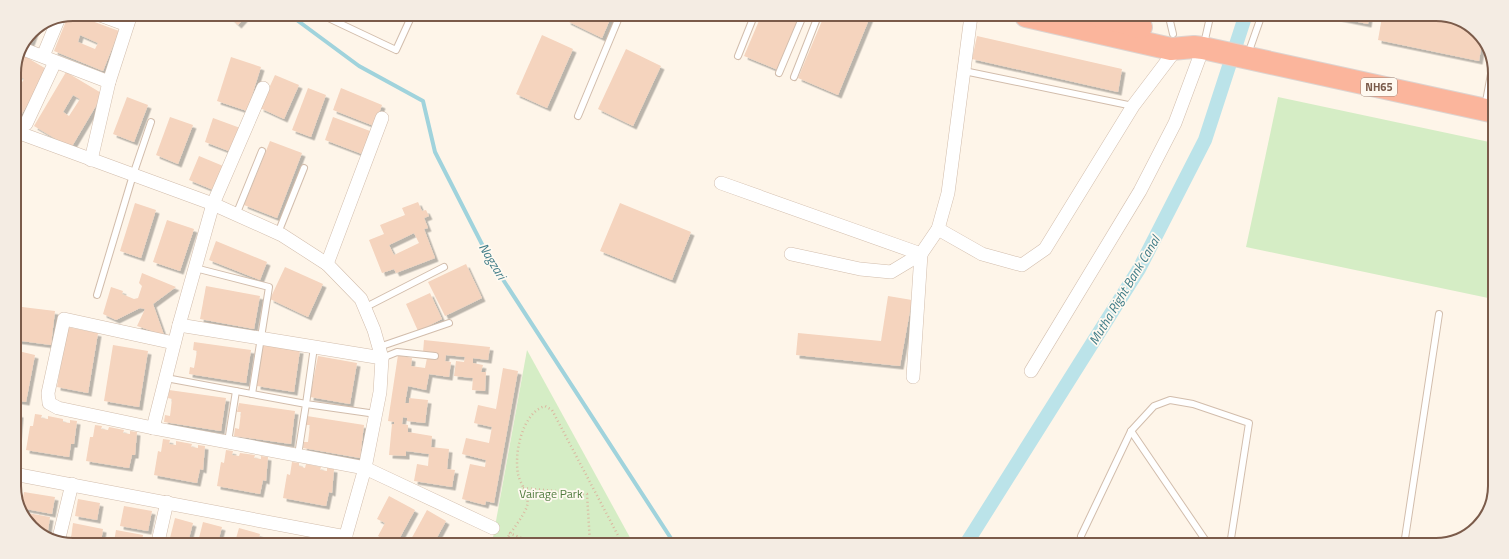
<svg xmlns="http://www.w3.org/2000/svg" width="1509" height="559" font-family="'Titillium Web',sans-serif">
	<style>
		.green { fill: #d5edc5 }
		.lines { fill: none; stroke-linecap: round; stroke-linejoin: round }
		.stream { stroke: #a0d3dc; stroke-width: 4 }
		.canal { stroke: #bbe3e9; stroke-width: 14 }
		.building { fill: #f5d4be; fill-rule: evenodd; filter: url(#shadow) }
		.lane-casing { stroke: #d2bdac; stroke-width: 8 }
		.street-casing { stroke: #d2bdac; stroke-width: 14 }
		.highway-casing { stroke: #ddd4d0; stroke-width: 24 }
		.path { stroke: #dbb7a0; stroke-width: 2.5; stroke-dasharray: 1 3; stroke-linecap: butt }
		.lane { stroke: #fff; stroke-width: 6 }
		.street { stroke: #fff; stroke-width: 13 }
		.highway { stroke: #fbb59c; stroke-width: 22 }
		.labels { text-anchor: middle; stroke-width: 3.5; stroke-linejoin: round; paint-order: stroke }
		.shield { fill: #fff9f0; stroke: #a38a7c; stroke-width: 1 }
		.shield-label { font-size: 11px; font-weight: bold; fill: #7b5b4a }
		.park-label { font-size: 12px; fill: #507b3e; stroke: #fff9f0 }
		.water-label { font-size: 13px; font-style: italic; fill: #3f7c87; stroke: #fff9f0 }
		.rim { fill: none; stroke: #7b5b4a; stroke-width: 2 }
	</style>
	<defs>
		<filter id="shadow"><feDropShadow dx="3.5" dy="3.5" stdDeviation="0" flood-color="#0004"/></filter>
	</defs>
	<rect width="100%" height="100%" fill="#fef5e9"/>
	<g class="green">
		<path d="M1278,97L1494,143L1493,299L1246,247Z"/>
		<path d="M527,350L633,543H492Z"/>
	</g>
	<g class="lines">
		<path class="stream" d="M290,15L359,66L423,101L435,152L489,258L674,543"/>
		<path class="canal" d="M966,544L1139,269L1205,140L1245,17"/>
	</g>
	<g class="building">
		<path d="M73,14L119,31L103,71L54,51L68,16ZM80,35L98,43L95,49L78,42Z"/>
		<path d="M226,14H248L238,25Z"/>
		<path d="M570,15H612L602,38L567,21Z"/>
		<path d="M761,16H801L778,70L744,56Z"/>
		<path d="M824,16L870,17L838,95L798,78Z"/>
		<path d="M1333,17H1369L1368,24Z"/>
		<path d="M1382,17H1455L1483,37L1479,61L1378,40Z"/>
		<path d="M36,29L30,45L26,43L31,31Z"/>
		<path d="M542,35L573,49L547,108L516,94Z"/>
		<path d="M977,36L1122,69L1118,92L972,59Z"/>
		<path d="M626,49L661,66L633,126L598,109Z"/>
		<path d="M21,54L48,70L17,122L14,120V96L24,79L18,75L14,82V69Z"/>
		<path d="M231,57L261,67L247,111L217,101Z"/>
		<path d="M66,72L103,94L71,148L34,126ZM73,95L80,99L69,116L63,112Z"/>
		<path d="M275,75L299,85L284,119L260,108Z"/>
		<path d="M308,88L326,95L311,137L292,130Z"/>
		<path d="M341,88L382,105L374,126L333,110Z"/>
		<path d="M127,97L148,105L134,142L113,134Z"/>
		<path d="M170,117L193,125L178,164L156,155Z"/>
		<path d="M333,117L370,131L362,154L325,140Z"/>
		<path d="M213,118L243,129L234,153L205,142Z"/>
		<path d="M270,141L302,153L277,218L244,205Z"/>
		<path d="M199,156L228,168L218,192L189,180Z"/>
		<path d="M418,202L422,211L426,210L429,216L424,218L428,228L424,229L435,258L396,273L394,269L382,273L369,240L384,234L380,225L405,215L402,208ZM414,233L419,243L394,255L389,245Z"/>
		<path d="M135,203L156,210L141,258L120,251Z"/>
		<path d="M620,203L691,232L672,280L600,251Z"/>
		<path d="M167,220L194,229L180,271L153,262Z"/>
		<path d="M216,241L267,262L260,280L209,260Z"/>
		<path d="M466,264L482,298L445,316L428,282Z"/>
		<path d="M285,267L323,284L308,317L270,299Z"/>
		<path d="M142,273L176,287L153,304L164,335L137,326L145,309L140,308L116,320L103,314L111,287L123,291L122,294L134,299L138,298L142,286L139,283Z"/>
		<path d="M206,286L260,296L254,329L200,319Z"/>
		<path d="M430,293L442,319L418,331L406,304Z"/>
		<path d="M888,296L912,300L900,366L796,355L798,333L881,341Z"/>
		<path d="M14,306L55,311L51,345L14,340Z"/>
		<path d="M67,327L98,333L88,393L57,387Z"/>
		<path d="M424,340L490,347L488,360L473,358V363L483,365L481,372H486L485,391L472,390L473,378L454,376L456,361L464,362L465,357L446,355L445,361L451,362L449,377L429,374L426,390L408,386L405,403H409V398L428,400L425,423L407,421V418L403,417L402,424L408,425V432L432,436L431,447L449,449L447,469L455,470L452,487L414,481L417,464L428,466L429,454L406,451V456L389,455L392,424H394V422L388,421L398,355L412,358L411,366L425,368L427,358L437,360L438,355L423,353Z"/>
		<path d="M194,342L251,350L246,383L189,374L190,367L194,368L197,351L193,350Z"/>
		<path d="M113,345L148,351L139,407L104,401Z"/>
		<path d="M263,345L300,350L294,392L257,386Z"/>
		<path d="M14,350L35,355L26,402L14,400Z"/>
		<path d="M318,356L357,363L350,404L310,397Z"/>
		<path d="M503,368L518,371L494,503L486,501L485,505L462,499L470,464L485,467L486,460L462,454L466,438L489,443L492,427L474,423L478,405L496,409Z"/>
		<path d="M169,390L226,398L221,431L164,422L165,415L170,416L172,399L168,398Z"/>
		<path d="M239,403L295,411L291,444L234,436L235,428L239,429L241,412H237Z"/>
		<path d="M14,413L20,414L18,437L14,436Z"/>
		<path d="M35,414L42,415L41,418L48,419V416L63,419V422L70,423V420L77,421L74,444H71L69,457L26,450L30,426H33Z"/>
		<path d="M307,416L364,425L360,458L303,448L304,442H308L310,425H306Z"/>
		<path d="M95,425L102,426L101,429L108,430L109,427L124,430L123,433L130,434V431L137,432L135,455H132L129,468L86,461L90,437H93Z"/>
		<path d="M163,439L170,440L169,444L176,445V441L192,444L191,447L198,448V445L205,446L203,470L200,469L197,483L154,475L158,451L161,452Z"/>
		<path d="M226,450L233,451L232,455L239,456L240,453L255,455L254,458L261,459V456L268,457L266,481L263,480L260,494L217,486L221,462L224,463Z"/>
		<path d="M292,462L299,463V466L305,468L306,464L321,467L320,470L327,471V468L334,469L332,493L329,492L326,506L283,498L287,474L290,475Z"/>
		<path d="M24,492L55,497L52,514L21,508Z"/>
		<path d="M389,496L415,510L397,543H389L378,536L385,523L377,519Z"/>
		<path d="M78,499L100,503L97,520L75,516Z"/>
		<path d="M124,506L152,511L148,531L120,526Z"/>
		<path d="M427,510L446,521L434,543H409Z"/>
		<path d="M22,512L50,517L47,537L26,522Z"/>
		<path d="M175,518L193,523L188,542H169Z"/>
		<path d="M203,522L222,527L218,542H198Z"/>
		<path d="M73,523L103,529L101,542L71,538Z"/>
		<path d="M239,528L260,534L258,542H235Z"/>
		<path d="M116,530L143,535L142,542H114Z"/>
		<path d="M277,538L292,542H275Z"/>
	</g>
	<g class="lines">
		<defs>
			<g id="lane">
				<path d="M322,15L396,50L412,15"/>
				<path d="M1169,17L1173,34"/>
				<path d="M1204,44L1210,17"/>
				<path d="M1248,54L1261,17"/>
				<path d="M738,56L754,16"/>
				<path d="M964,71L1133,106"/>
				<path d="M779,73L803,16"/>
				<path d="M794,77L818,16"/>
				<path d="M1485,107L1493,63"/>
				<path d="M578,116L620,15"/>
				<path d="M236,215L262,151"/>
				<path d="M278,233L304,168"/>
				<path d="M195,268L269,287L252,394"/>
				<path d="M97,295L133,175L151,122"/>
				<path d="M364,308L444,267"/>
				<path d="M314,347L306,404L376,414"/>
				<path d="M379,347L449,323"/>
				<path d="M382,358L397,352L435,356"/>
				<path d="M166,378L306,404L298,455"/>
				<path d="M1131,431L1208,544"/>
				<path d="M228,442L236,391"/>
				<path d="M1488,510L1492,487"/>
				<path d="M1081,536L1131,431L1154,406L1170,400L1193,404L1249,423L1230,545"/>
				<path d="M1311,545V542L1342,545"/>
				<path d="M1404,545L1439,314"/>
			</g>
			<g id="street">
				<path d="M97,14L127,25"/>
				<path d="M23,49L109,82"/>
				<path d="M43,56L58,20"/>
				<path d="M26,124L55,62"/>
				<path d="M14,131L213,204L282,235L327,264L361,299L374,330L382,358L380,392L365,468L344,542"/>
				<path d="M91,160L109,82L131,14"/>
				<path d="M721,183L921,254L913,377"/>
				<path d="M938,229L982,254L1022,265L1045,249L1133,106L1177,48"/>
				<path d="M791,254L860,269L891,272L921,254L938,229L948,193L971,16"/>
				<path d="M327,264L382,118"/>
				<path d="M179,325L382,358"/>
				<path d="M174,343L64,319L48,393L49,403L58,408L153,428L365,468L493,528"/>
				<path d="M1031,371L1140,191L1175,123L1203,48"/>
				<path d="M153,428L179,325L213,204L263,88"/>
				<path d="M14,474L346,537"/>
				<path d="M58,542L72,484"/>
				<path d="M158,542L167,502"/>
			</g>
			<g id="highway">
				<path d="M1026,16L1171,49L1194,47L1203,48L1495,112"/>
				<path d="M1099,16L1141,27"/>
			</g>
		</defs>
		<use href="#lane" class="lane-casing"/>
		<use href="#street" class="street-casing"/>
		<use href="#highway" class="highway-casing"/>
		<g class="path">
			<path d="M523,488L587,494L590,543"/>
			<path d="M509,533L534,543"/>
			<path d="M504,543C510,533 524,516 527,506C530,495 520,484 518,474C514,453 522,413 545,406L552,410L622,543"/>
		</g>
		<use href="#lane" class="lane"/>
		<use href="#street" class="street"/>
		<use href="#highway" class="highway"/>
	</g>
	<g class="labels">
		<rect class="shield" x="1361" y="78" width="36" height="18" rx="3"/>
		<g class="shield-label">
			<text x="1379" y="91">NH65</text>
		</g>
		<g class="park-label">
			<text x="551" y="498">Vairage Park</text>
		</g>
		<g class="water-label">
			<text transform="translate(493 261) rotate(59)" y="5">Nagzari</text>
			<text transform="translate(1124 290) rotate(-59)" y="5">Mutha Right Bank Canal</text>
		</g>
	</g>
	<path d="M0 0H1509V559H0ZM73 21H1436A52 52 0 0 1 1488 73V486A52 52 0 0 1 1436 538H73A52 52 0 0 1 21 486V73A52 52 0 0 1 73 21Z" fill="#f4ece3" fill-rule="evenodd"/>
	<path class="rim" d="M73 21H1436A52 52 0 0 1 1488 73V486A52 52 0 0 1 1436 538H73A52 52 0 0 1 21 486V73A52 52 0 0 1 73 21Z"/>
</svg>
